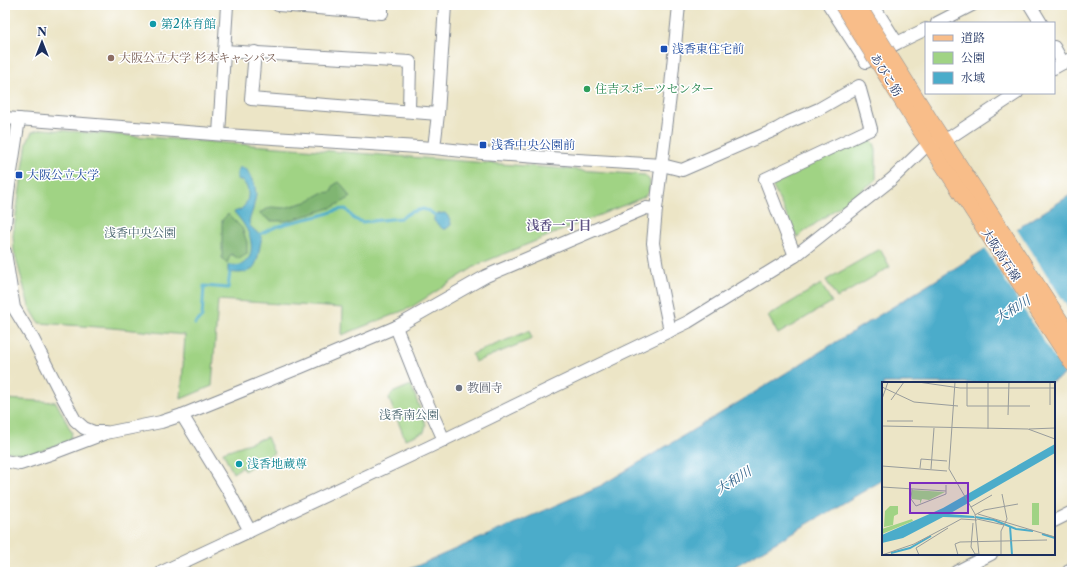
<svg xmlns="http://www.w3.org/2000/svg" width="1077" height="577" font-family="'Libre Caslon Text','Noto Serif JP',serif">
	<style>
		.green { fill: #a0d384; stroke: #5e8171 }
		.forest { fill: #80b572; stroke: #4e7268 }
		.water { fill: #4bacca; stroke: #336e94 }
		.pier { fill: #ece5c6 }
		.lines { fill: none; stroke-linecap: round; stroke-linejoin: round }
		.stream { stroke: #4bacca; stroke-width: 3 }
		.minor-casing { stroke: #848a92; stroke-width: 14 }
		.major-casing { stroke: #848a92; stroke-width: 16 }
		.minor { stroke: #fff; stroke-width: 12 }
		.major { stroke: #f8bd89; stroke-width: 15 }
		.major-bridge-casing { stroke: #848a92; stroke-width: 16; stroke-linecap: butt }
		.major-bridge { stroke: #f8bd89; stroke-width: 15 }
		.culture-dot { fill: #0f9aa8; stroke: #fff; stroke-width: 1.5 }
		.transit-dot { fill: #1a4fb4; stroke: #fff; stroke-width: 1.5 }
		.education-dot { fill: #8d6e63; stroke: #fff; stroke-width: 1.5 }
		.leisure-dot { fill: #2e9e5b; stroke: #fff; stroke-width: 1.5 }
		.worship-dot { fill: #6b7280; stroke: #fff; stroke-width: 1.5 }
		.labels { text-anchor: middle; stroke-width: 3; stroke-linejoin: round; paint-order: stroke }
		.culture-label { font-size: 12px; fill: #0d838f; stroke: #fff; text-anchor: start }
		.transit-label { font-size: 12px; fill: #164399; stroke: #fff; text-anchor: start }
		.education-label { font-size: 12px; fill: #785e54; stroke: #fff; text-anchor: start }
		.street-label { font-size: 12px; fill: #1b2f5e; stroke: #fff }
		.leisure-label { font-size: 12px; fill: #27864d; stroke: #fff; text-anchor: start }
		.park-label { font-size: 12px; fill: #436069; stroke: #fff }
		.worship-label { font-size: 12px; fill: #5b616d; stroke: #fff; text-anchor: start }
		.neighbourhood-label { font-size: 13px; font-weight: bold; fill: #5f5485; stroke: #fff }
		.water-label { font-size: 13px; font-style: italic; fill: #2e6189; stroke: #fff }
		.inset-river { fill: none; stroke: #4bacca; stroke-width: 2 }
		.inset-road { fill: none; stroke: #989c9c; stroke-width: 1 }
		.view { fill: #7b2cbf; fill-opacity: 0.15; stroke: #7b2cbf; stroke-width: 2 }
		.inset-edge { fill: none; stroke: #1b2f5e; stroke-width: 2 }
	</style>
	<rect width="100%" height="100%" fill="#fff"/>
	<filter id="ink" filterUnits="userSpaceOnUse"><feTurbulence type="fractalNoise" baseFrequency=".025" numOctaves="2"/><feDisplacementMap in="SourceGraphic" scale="8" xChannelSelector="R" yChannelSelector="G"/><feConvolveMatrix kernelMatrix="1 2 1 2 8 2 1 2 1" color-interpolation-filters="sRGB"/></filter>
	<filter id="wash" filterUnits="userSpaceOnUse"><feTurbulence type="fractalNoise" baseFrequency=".012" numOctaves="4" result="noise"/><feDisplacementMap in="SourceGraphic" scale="16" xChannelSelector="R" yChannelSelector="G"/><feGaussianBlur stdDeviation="0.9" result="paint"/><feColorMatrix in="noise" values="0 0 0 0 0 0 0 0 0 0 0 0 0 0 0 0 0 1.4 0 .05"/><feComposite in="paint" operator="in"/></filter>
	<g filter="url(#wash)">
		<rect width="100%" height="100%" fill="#ece5c6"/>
		<g class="green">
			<path d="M42,129L645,175L650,181L649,191L644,197L479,264L410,308L342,335L343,308L218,300L212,386L181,399L185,335L112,328L39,323L29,306L14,251L13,235L27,142L32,132Z"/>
			<path d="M867,136L874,143L876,149V180L797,237L771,183L775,179Z"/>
			<path d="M880,249L890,267L837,298L826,280Z"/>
			<path d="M821,284L832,302L778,334L768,316Z"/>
			<path d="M529,331L532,339L475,362L472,354Z"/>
			<path d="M411,385L426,425L424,432L405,439L389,399L392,393Z"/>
			<path d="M5,399L56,402L72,433L70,441L28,455L5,451Z"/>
			<path d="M267,437L274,453L244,471L242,467L233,473L223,452Z"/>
		</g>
		<g class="forest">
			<path d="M339,182L343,186L350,198L333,207L308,215L287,221H271L259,213L271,207L284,208L306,202L322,193L331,192L334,185Z"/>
			<path d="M228,214L242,228L247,242V254L239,259L231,254L227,263L222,258V220Z"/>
		</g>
		<g class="water">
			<path d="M240,167L247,170L255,186L256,195L253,209L249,221L250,226L262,237C256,261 260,277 228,272V265C232,265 238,266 241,265C245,263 248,259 250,256C255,239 245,224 234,212C236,211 238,211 240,210C248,205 251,192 245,184C243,182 240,180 237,179V173Z"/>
			<path d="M1072,194V370L1050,383H883V480L725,572H403L602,485L731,407L941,277Z"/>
			<path d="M445,213C449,217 451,220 451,225L446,229H443L434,221V217L436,214Z"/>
		</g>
		<path class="pier" d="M1016,227L1072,314V372L1066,376L984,247Z"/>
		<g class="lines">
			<g class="stream">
				<path d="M259,235C279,223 301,221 322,215C331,213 336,209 346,209L354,219L362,222L401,218L411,212L423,209L429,211L435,215"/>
				<path d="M195,324L202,317L204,286L228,288L230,272"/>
			</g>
		</g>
	</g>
	<g filter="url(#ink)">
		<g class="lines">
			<defs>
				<g id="minor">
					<path d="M278,5L382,13V5"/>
					<path d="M829,5L866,62L897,43L926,29"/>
					<path d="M873,5L897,43"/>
					<path d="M1030,5L1041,23"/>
					<path d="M937,23L972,5"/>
					<path d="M1054,47L1063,63"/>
					<path d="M224,51L410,62L409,111"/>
					<path d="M255,52L251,99L438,114"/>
					<path d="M1054,68L1072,58"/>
					<path d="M5,118L226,135L434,148L482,153L578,160L662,165L682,170L777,129L789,122L819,109L859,86L871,129L765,179L795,256"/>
					<path d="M219,134L227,5"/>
					<path d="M434,148L438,114L445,5"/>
					<path d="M5,226L8,192L19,119"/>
					<path d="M5,252L14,308L33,339L62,396L75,420L84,428L94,432H105"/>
					<path d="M396,327L417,380L444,440"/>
					<path d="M670,331L657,267L653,243L656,209L670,96L679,5"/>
					<path d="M182,415L228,490L250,531"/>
					<path d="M5,461L20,464L56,452L106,433L161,422L182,415L301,367L396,327L486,276L646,208L656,209"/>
					<path d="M1054,521L1072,512"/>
					<path d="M162,572L429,447L688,322L795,256L892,179L923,149L930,145L952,136L1017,93"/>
					<path d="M956,572L991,554"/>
					<path d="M1068,572L1072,568"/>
				</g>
				<g id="major">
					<path d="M933,124L1072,338"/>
					<path d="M921,132L1072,364"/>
				</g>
			</defs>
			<use href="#minor" class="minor-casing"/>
			<use href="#major" class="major-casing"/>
			<use href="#minor" class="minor"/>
			<use href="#major" class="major"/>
			<defs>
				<g id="major-bridge">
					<path d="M842,5L921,132"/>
					<path d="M858,5L933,124"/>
				</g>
			</defs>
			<use href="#major-bridge" class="major-bridge-casing"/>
			<use href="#major-bridge" class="major-bridge"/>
		</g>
	</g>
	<g class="culture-dot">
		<circle cx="153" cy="24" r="4"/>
		<circle cx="239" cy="464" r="4"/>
	</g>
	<g class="transit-dot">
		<rect x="660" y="45" width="8" height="8" rx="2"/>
		<rect x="479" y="141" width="8" height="8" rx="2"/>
		<rect x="15" y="171" width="8" height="8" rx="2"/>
	</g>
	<circle class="education-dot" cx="111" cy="58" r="4"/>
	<circle class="leisure-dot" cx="587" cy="89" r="4"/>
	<circle class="worship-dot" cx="459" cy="388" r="4"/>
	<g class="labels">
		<g class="culture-label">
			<text x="161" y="28">第2体育館</text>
			<text x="247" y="468">浅香地蔵尊</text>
		</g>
		<g class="transit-label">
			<text x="672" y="53">浅香東住宅前</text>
			<text x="491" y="149">浅香中央公園前</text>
			<text x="27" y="179">大阪公立大学</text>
		</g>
		<g class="education-label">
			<text x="119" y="62">大阪公立大学 杉本キャンパス</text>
		</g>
		<g class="street-label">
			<text transform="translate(886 75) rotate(58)" y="4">あびこ筋</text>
			<text transform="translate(1001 255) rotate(57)" y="4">大阪高石線</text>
		</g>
		<g class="leisure-label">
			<text x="595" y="93">住吉スポーツセンター</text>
		</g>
		<g class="park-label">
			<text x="140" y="237">浅香中央公園</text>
			<text x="409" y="419">浅香南公園</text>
		</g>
		<g class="worship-label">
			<text x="467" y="392">教圓寺</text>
		</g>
		<g class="neighbourhood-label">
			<text x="559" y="230">浅香一丁目</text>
		</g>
		<g class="water-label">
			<text transform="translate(1012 309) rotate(-32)" y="5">大和川</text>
			<text transform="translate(733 480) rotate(-32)" y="5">大和川</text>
		</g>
	</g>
	<g transform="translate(882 382)">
		<rect width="173" height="173" fill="#ece5c6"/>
		<path d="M30,108L63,110L47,118L40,117L38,122V118L30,117ZM150,121H157V143H150ZM8,124H16V132L12,134L11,143L2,145L3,129ZM30,137L31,139L0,152V147Z" fill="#a0d384"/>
		<path d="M173,62V71L67,132L92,134L93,136L61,135L21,156L0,161V153L61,126Z" fill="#4bacca"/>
		<path class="inset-river" d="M93,135L112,138L134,147L151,149M128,144L130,173M160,152L173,156M9,171L28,166L49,154"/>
		<path class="inset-road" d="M36,0L78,6H173M73,0L67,87L93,132L97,173M85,0V24H148M168,0V23M0,5L32,20L76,24M0,17L6,0M9,18L22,0M126,33L127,0M5,39H31M0,44L146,47L173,57M106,47V0M147,47L173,46M0,84L65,89M38,86L39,77L65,79M49,87L52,46M0,105L64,109M30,107L29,117L34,124L64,112V103M89,125L110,113M96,132L173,155M93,133L102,128L136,122M95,137L122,143M91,141L89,165L93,172H96M70,142L79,137L95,138M0,173L32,162L70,142M37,173L34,166L66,146M76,173L73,162L78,160L165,158M119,173V149L125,137L120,112"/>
		<path class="view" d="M28,101H86V131H28Z"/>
		<rect width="173" height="173" class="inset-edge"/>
	</g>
	<rect width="1077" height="577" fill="none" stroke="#fff" stroke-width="20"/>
	<rect x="925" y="22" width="130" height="72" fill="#ffffff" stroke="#a4acbf"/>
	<rect x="933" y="35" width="20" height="6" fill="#f8bd89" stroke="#a4acbf"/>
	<text x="961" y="42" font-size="12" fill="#1b2f5e">道路</text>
	<rect x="933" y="52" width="20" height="12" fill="#a0d384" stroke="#a4acbf"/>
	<text x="961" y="62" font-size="12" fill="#1b2f5e">公園</text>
	<rect x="933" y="72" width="20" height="12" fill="#4bacca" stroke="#a4acbf"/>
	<text x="961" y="82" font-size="12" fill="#1b2f5e">水域</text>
	<g transform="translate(42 42)" stroke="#ffffff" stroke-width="3" paint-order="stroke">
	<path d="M0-3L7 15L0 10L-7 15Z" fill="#1b2f5e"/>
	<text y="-6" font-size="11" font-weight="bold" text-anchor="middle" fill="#1b2f5e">N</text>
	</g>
</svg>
